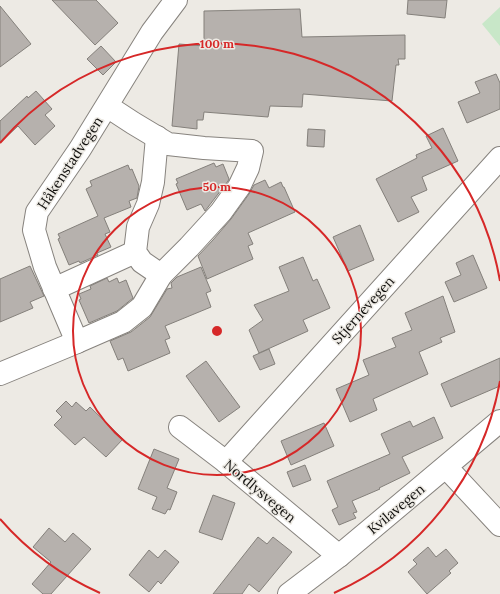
<svg xmlns="http://www.w3.org/2000/svg" width="500" height="594" font-family="Lora,serif">
	<style>
		.green { fill: #c8e7c8 }
		.building { fill: #b6b1ad; stroke: #84807b }
		.lines { fill: none; stroke-linecap: round; stroke-linejoin: round }
		.minor-casing { stroke: #87837e; stroke-width: 24 }
		.minor { stroke: #fff; stroke-width: 22 }
		.ring { fill: none; stroke: #d62828; stroke-width: 2 }
		.labels { text-anchor: middle; stroke-width: 3; stroke-linejoin: round; paint-order: stroke }
		.street-label { font-size: 14px; fill: #11100e; stroke: #edeae4 }
		.centre { fill: #d62828; stroke: #edeae4; stroke-width: 2 }
		.ring-label { font-size: 12px; text-anchor: middle; font-weight: bold; fill: #d62828; stroke: #edeae4; stroke-width: 3; stroke-linejoin: round; paint-order: stroke }
	</style>
	<rect width="100%" height="100%" fill="#edeae4"/>
	<path class="green" d="M500,7V46L482,24Z"/>
	<g class="building">
		<path d="M52,0H96L118,23L95,45Z"/>
		<path d="M408,0H447L445,18L407,14Z"/>
		<path d="M0,6L31,44L0,67Z"/>
		<path d="M300,9L302,37L405,35V59H398L399,65H396L392,101L303,94L302,107L270,106L268,117L204,112L203,120H197V129L172,126L179,44L204,46V11Z"/>
		<path d="M101,46L116,62L103,75L87,59Z"/>
		<path d="M496,74L500,83V109L467,123L458,102L480,93L475,82Z"/>
		<path d="M36,91L52,109L45,115L55,126L35,145L18,126L0,143V121L27,96L28,98Z"/>
		<path d="M443,128L458,161L422,177L427,190L411,197L419,212L398,222L376,179L417,158L416,155L432,148L426,136Z"/>
		<path d="M308,129L325,130L324,147L307,146Z"/>
		<path d="M214,163L216,167L223,164L229,179L228,181L205,211L201,204L187,210L176,184L178,183L176,179Z"/>
		<path d="M128,165L130,170L132,169L139,186L137,198L129,201L131,207L104,218L110,232L105,234L111,247L97,253L98,255L80,263L79,261L69,265L58,239L60,238L58,234L98,216L86,189L92,186L90,181Z"/>
		<path d="M265,180L269,188L281,182L283,187H284L295,212L248,233L253,244L248,246L253,259L207,279L198,256L213,240L231,219L249,194L254,185Z"/>
		<path d="M360,225L374,260L348,271L333,237Z"/>
		<path d="M473,255L487,288L454,302L445,282L461,275L456,263Z"/>
		<path d="M303,257L313,281L317,279L330,308L303,320L308,331L259,353L249,330L263,320L254,305L289,291L279,267Z"/>
		<path d="M30,266L44,296L30,302L33,308L0,322V279Z"/>
		<path d="M201,267L211,291L206,293L211,307L165,326L170,338L165,340L170,353L128,371L123,358L118,360L110,341L131,332L150,317L167,289L172,288L171,283L177,277Z"/>
		<path d="M107,278L109,282L117,278L119,283L126,280L133,298L117,311L89,323L79,300L81,299L79,294L91,289L90,286Z"/>
		<path d="M443,296L455,332L440,338L442,342L419,352L428,374L373,399L377,410L350,422L336,389L369,375L363,360L396,347L392,338L412,330L405,313Z"/>
		<path d="M269,349L275,364L260,370L253,356Z"/>
		<path d="M500,358V386L451,407L441,384Z"/>
		<path d="M206,361L240,407L219,422L186,376Z"/>
		<path d="M66,401L72,407L76,402L86,411L90,407L123,439L106,457L84,437L75,445L54,425L62,417L56,411Z"/>
		<path d="M434,417L443,438L402,457L410,473L379,488L380,489L352,501L357,512L353,513L356,518L339,525L332,510L338,507L327,481L390,454L381,434L410,421L413,427Z"/>
		<path d="M324,423L334,446L291,465L281,441Z"/>
		<path d="M154,449L179,459L167,488L177,492L170,510L168,509L165,514L152,509L157,497L138,489Z"/>
		<path d="M305,465L311,480L293,487L287,472Z"/>
		<path d="M213,495L235,503L222,540L199,532Z"/>
		<path d="M49,528L65,542L73,533L91,549L51,594H43L32,584L51,562L33,547Z"/>
		<path d="M258,537L267,544L273,537L292,552L259,592L249,584L242,594H213Z"/>
		<path d="M428,547L436,557L446,549L458,563L449,571L451,573L427,594L408,572L417,564L413,560Z"/>
		<path d="M149,550L158,558L165,550L179,562L161,584L158,581L149,592L129,575Z"/>
	</g>
	<g class="lines">
		<defs>
			<g id="minor">
				<path d="M107,106L133,123L168,144L204,148L252,151L248,168L239,187L221,212L189,247L161,275L142,307L123,322L77,342L45,267L34,230L37,212L80,149L152,32L176,0"/>
				<path d="M157,137L153,182L148,204L138,227L135,252L142,262L161,275"/>
				<path d="M54,289L135,252"/>
				<path d="M0,374L77,342"/>
				<path d="M180,427L226,462L339,556"/>
				<path d="M226,462L500,158"/>
				<path d="M446,467L500,525"/>
				<path d="M289,594L339,556L500,421"/>
			</g>
		</defs>
		<use href="#minor" class="minor-casing"/>
		<use href="#minor" class="minor"/>
	</g>
	<g class="ring">
		<circle cx="217" cy="331" r="144"/>
		<path d="M500 381A287 287 0 0 1 334 593M100 593A287 287 0 0 1 0 519M0 143A287 287 0 0 1 500 281"/>
	</g>
	<g class="labels">
		<g class="street-label">
			<text transform="translate(70 163) rotate(-57)" y="5">Håkenstadvegen</text>
			<text transform="translate(363 310) rotate(-48)" y="5">Stjernevegen</text>
			<text transform="translate(260 491) rotate(40)" y="5">Nordlysvegen</text>
			<text transform="translate(396 509) rotate(-40)" y="5">Kvilavegen</text>
		</g>
	</g>
	<circle cx="217" cy="331" r="6" class="centre"/>
	<g class="ring-label">
		<text x="217" y="48">100 m</text>
		<text x="217" y="191">50 m</text>
	</g>
</svg>
